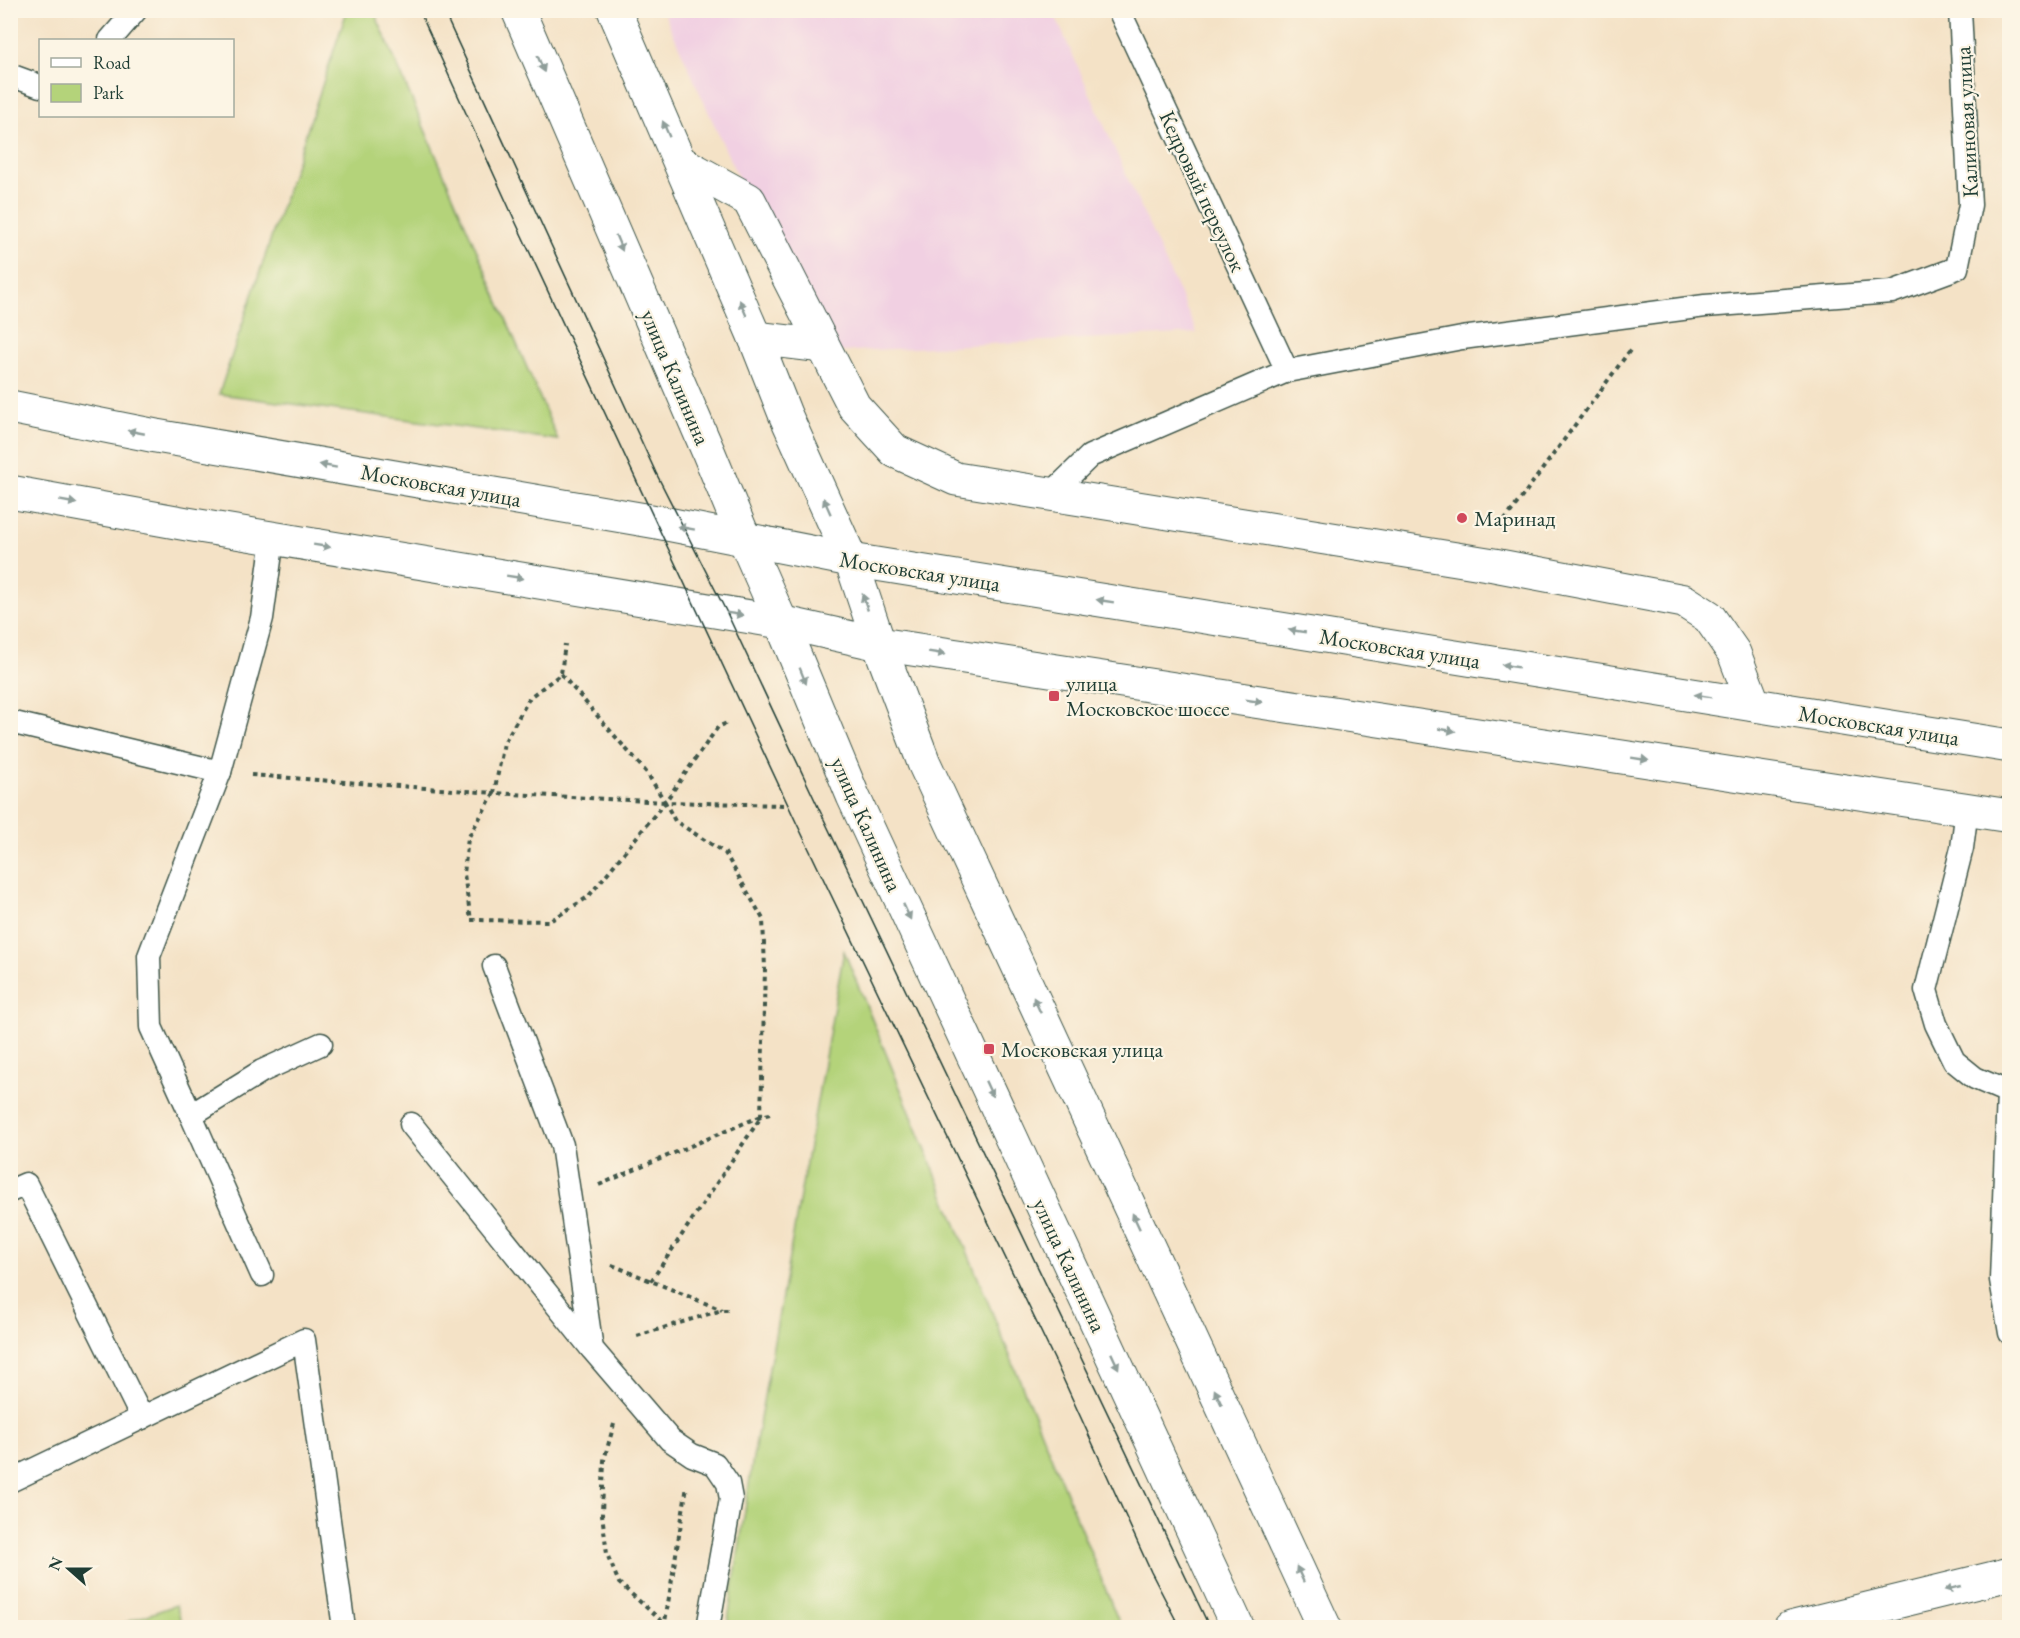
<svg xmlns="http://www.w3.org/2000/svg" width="2020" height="1638" font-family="'EB Garamond',serif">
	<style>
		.built { fill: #f1d0e2 }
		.green { fill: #b4d37a; stroke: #6a8857; stroke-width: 1.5 }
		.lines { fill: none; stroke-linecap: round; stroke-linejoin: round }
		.service-casing { stroke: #3f564a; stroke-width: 25 }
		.minor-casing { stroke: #3f564a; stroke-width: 35 }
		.tertiary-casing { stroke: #3f564a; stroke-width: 35 }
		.secondary-casing { stroke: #3f564a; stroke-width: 35 }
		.trunk-casing { stroke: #3f564a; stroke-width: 35 }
		.path { stroke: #3f564a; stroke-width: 4; stroke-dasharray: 4.5 4.5; stroke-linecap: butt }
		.service { stroke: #fff; stroke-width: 22 }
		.minor { stroke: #fff; stroke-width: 33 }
		.tertiary { stroke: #fff; stroke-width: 33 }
		.secondary { stroke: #fff; stroke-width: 33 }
		.trunk { stroke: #fff; stroke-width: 33 }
		.tram { stroke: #1f3d34; stroke-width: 1.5 }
		.oneway { fill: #8f9e9a }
		.poi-dot { fill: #d1495b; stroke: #fcf5e5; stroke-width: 2 }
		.labels { text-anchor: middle; stroke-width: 4.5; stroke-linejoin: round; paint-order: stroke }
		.street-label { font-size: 22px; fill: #1f3d34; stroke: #fcf5e5 }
		.poi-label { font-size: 22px; fill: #1f3d34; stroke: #fcf5e5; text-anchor: start }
	</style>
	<rect width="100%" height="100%" fill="#fcf5e5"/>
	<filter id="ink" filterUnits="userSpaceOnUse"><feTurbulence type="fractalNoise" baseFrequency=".0167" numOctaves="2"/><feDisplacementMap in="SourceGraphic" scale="12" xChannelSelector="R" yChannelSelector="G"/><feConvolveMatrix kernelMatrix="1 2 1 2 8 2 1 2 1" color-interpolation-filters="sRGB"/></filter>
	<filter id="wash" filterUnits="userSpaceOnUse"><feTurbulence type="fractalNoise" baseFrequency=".008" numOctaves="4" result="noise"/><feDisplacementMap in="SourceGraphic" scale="24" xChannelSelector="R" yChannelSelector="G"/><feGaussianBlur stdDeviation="1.35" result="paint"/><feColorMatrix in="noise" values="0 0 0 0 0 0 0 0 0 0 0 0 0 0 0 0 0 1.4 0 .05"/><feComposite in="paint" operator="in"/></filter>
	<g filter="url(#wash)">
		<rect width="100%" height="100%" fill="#f4e2c6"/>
		<path class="built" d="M663,11H1053L1197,333L817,353Z"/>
		<g class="green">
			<path d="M347,11H374L558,440L219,394Z"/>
			<path d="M844,951L1121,1627H727L753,1458Z"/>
			<path d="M176,1605L183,1627H113Z"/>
		</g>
	</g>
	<g filter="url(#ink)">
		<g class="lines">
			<defs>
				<g id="service">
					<path d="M1119,10L1287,371"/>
					<path d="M110,40L136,10"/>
					<path d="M10,75L40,86"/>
					<path d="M1051,494L1090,456L1287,371L1462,338L1705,306L1892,292L1957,268L1970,205L1960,10"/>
					<path d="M10,722L220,772L262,618L273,538"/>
					<path d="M220,772L149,956L151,1027L191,1115L262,1071L321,1044"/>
					<path d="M1967,809L1962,848L1926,990L1936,1024L1954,1061L1975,1078L2010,1093"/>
					<path d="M494,966L562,1145L592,1349L670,1440L692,1455L715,1464L728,1483L731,1499L708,1628"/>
					<path d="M2008,1093L2001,1280L2010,1333"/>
					<path d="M191,1115L262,1275"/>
					<path d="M411,1124L591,1348"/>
					<path d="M10,1191L26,1184L142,1418"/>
					<path d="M10,1481L304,1340L344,1628"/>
				</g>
				<g id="minor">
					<path d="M680,162L749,200L854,406L895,451L956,479L1494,565L1684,601L1709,617L1734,653L1754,705"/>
					<path d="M755,338L823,346"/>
				</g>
				<g id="tertiary">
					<path d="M744,538L781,622L853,796L1238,1628"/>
					<path d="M851,560L879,644L924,763L1325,1628"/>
					<path d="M1790,1628L2010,1574"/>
				</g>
				<g id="secondary">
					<path d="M518,10L708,451L744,538"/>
					<path d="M614,10L755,338L785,414L851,560"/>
				</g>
				<g id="trunk">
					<path d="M10,407L156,436L657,522L851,560L2010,746"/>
					<path d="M10,492L187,524L781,622L879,644L2010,816"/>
				</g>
			</defs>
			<use href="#service" class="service-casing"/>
			<use href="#minor" class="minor-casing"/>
			<use href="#tertiary" class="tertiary-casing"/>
			<use href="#secondary" class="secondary-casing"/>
			<use href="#trunk" class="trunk-casing"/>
			<g class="path">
				<path d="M1501,529L1502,524L1631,349"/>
				<path d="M561,674L647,773L665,802"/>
				<path d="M251,775L494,793L504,743L530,697L561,674L565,644"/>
				<path d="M665,802L494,793L468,838L464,874L471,920L550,921L588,897L665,802L718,727L729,722"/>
				<path d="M770,1114L761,1116L765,969L763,919L725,853L675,821L665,802L784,805"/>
				<path d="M599,1185L761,1116"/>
				<path d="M612,1265L722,1310"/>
				<path d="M651,1281L761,1117"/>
				<path d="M637,1336L722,1310H728"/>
				<path d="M614,1424L604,1460L602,1514L607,1554L619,1583L665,1624"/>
				<path d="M664,1628L687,1486"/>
			</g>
			<use href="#service" class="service"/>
			<use href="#minor" class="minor"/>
			<use href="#tertiary" class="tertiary"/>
			<use href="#secondary" class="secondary"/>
			<use href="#trunk" class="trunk"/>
			<g class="tram">
				<path d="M419,10L516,223L796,822L1056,1363L1151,1572L1180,1628"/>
				<path d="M443,10L656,473L727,613L820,811L1210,1628"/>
			</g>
		</g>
		<defs><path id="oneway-solid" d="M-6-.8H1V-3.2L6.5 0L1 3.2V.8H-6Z" transform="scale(1.5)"/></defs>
		<g class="oneway">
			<use href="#oneway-solid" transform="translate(541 64) rotate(67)"/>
			<use href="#oneway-solid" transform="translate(666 129) rotate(-113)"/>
			<use href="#oneway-solid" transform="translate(619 243) rotate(67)"/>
			<use href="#oneway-solid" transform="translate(743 308) rotate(-113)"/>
			<use href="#oneway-solid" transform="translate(136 432) rotate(-169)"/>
			<use href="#oneway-solid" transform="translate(328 466) rotate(-170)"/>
			<use href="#oneway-solid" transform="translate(68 502) rotate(10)"/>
			<use href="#oneway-solid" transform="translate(827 506) rotate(-114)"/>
			<use href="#oneway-solid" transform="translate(686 528) rotate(-170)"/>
			<use href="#oneway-solid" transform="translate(322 546) rotate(9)"/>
			<use href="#oneway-solid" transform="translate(515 577) rotate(9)"/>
			<use href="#oneway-solid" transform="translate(1105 601) rotate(-171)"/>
			<use href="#oneway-solid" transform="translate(865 602) rotate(-109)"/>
			<use href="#oneway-solid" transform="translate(735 614) rotate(9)"/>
			<use href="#oneway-solid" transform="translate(1297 631) rotate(-171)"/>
			<use href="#oneway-solid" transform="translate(937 653) rotate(9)"/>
			<use href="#oneway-solid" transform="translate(1510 666) rotate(-171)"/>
			<use href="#oneway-solid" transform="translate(803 676) rotate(68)"/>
			<use href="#oneway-solid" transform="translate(1703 696) rotate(-171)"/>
			<use href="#oneway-solid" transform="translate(1254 701) rotate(9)"/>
			<use href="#oneway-solid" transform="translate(1447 730) rotate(9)"/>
			<use href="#oneway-solid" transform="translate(1640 759) rotate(9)"/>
			<use href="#oneway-solid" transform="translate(907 912) rotate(65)"/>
			<use href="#oneway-solid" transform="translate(1037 1005) rotate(-115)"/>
			<use href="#oneway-solid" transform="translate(989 1089) rotate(65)"/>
			<use href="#oneway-solid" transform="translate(1136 1221) rotate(-115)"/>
			<use href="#oneway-solid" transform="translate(1115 1361) rotate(65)"/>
			<use href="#oneway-solid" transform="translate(1218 1397) rotate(-115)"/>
			<use href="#oneway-solid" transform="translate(1300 1574) rotate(-115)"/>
			<use href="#oneway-solid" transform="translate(1953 1588) rotate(166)"/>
		</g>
	</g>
	<g class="poi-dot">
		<circle cx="1462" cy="518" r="6"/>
		<rect x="1048" y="690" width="12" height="12" rx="3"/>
		<rect x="983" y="1043" width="12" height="12" rx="3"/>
	</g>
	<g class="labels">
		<g class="street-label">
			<text transform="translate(1966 122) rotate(-93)" y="8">Калиновая улица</text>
			<text transform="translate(1203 191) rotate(65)" y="8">Кедровый переулок</text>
			<text transform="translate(676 377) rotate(67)" y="8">улица Калинина</text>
			<text transform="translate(441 485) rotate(10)" y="8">Московская улица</text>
			<text transform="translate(920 571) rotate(9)" y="8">Московская улица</text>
			<text transform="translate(1400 648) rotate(9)" y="8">Московская улица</text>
			<text transform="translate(1879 725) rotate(9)" y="8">Московская улица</text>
			<text transform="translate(867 824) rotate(66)" y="8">улица Калинина</text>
			<text transform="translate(1070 1265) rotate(65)" y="8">улица Калинина</text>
		</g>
		<g class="poi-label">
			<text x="1474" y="526">Маринад</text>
			<text x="1066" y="691">улица<tspan x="1066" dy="25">Московское шоссе</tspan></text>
			<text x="1001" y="1057">Московская улица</text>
		</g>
	</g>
	<rect width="2020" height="1638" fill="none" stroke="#fcf5e5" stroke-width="36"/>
	<rect x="39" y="39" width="195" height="78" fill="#fcf5e5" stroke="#a4ab9e" stroke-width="1.5"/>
	<rect x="51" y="58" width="30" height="9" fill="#ffffff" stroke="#a4ab9e" stroke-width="1.5"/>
	<text x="93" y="69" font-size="18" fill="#1f3d34">Road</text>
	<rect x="51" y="84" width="30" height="18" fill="#b4d37a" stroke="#a4ab9e" stroke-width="1.5"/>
	<text x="93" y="99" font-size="18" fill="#1f3d34">Park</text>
	<g transform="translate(69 1569) rotate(291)" stroke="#fcf5e5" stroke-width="4.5" paint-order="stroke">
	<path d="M0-4.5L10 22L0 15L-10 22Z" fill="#1f3d34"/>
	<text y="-9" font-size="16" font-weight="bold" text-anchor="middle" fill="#1f3d34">N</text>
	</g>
</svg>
